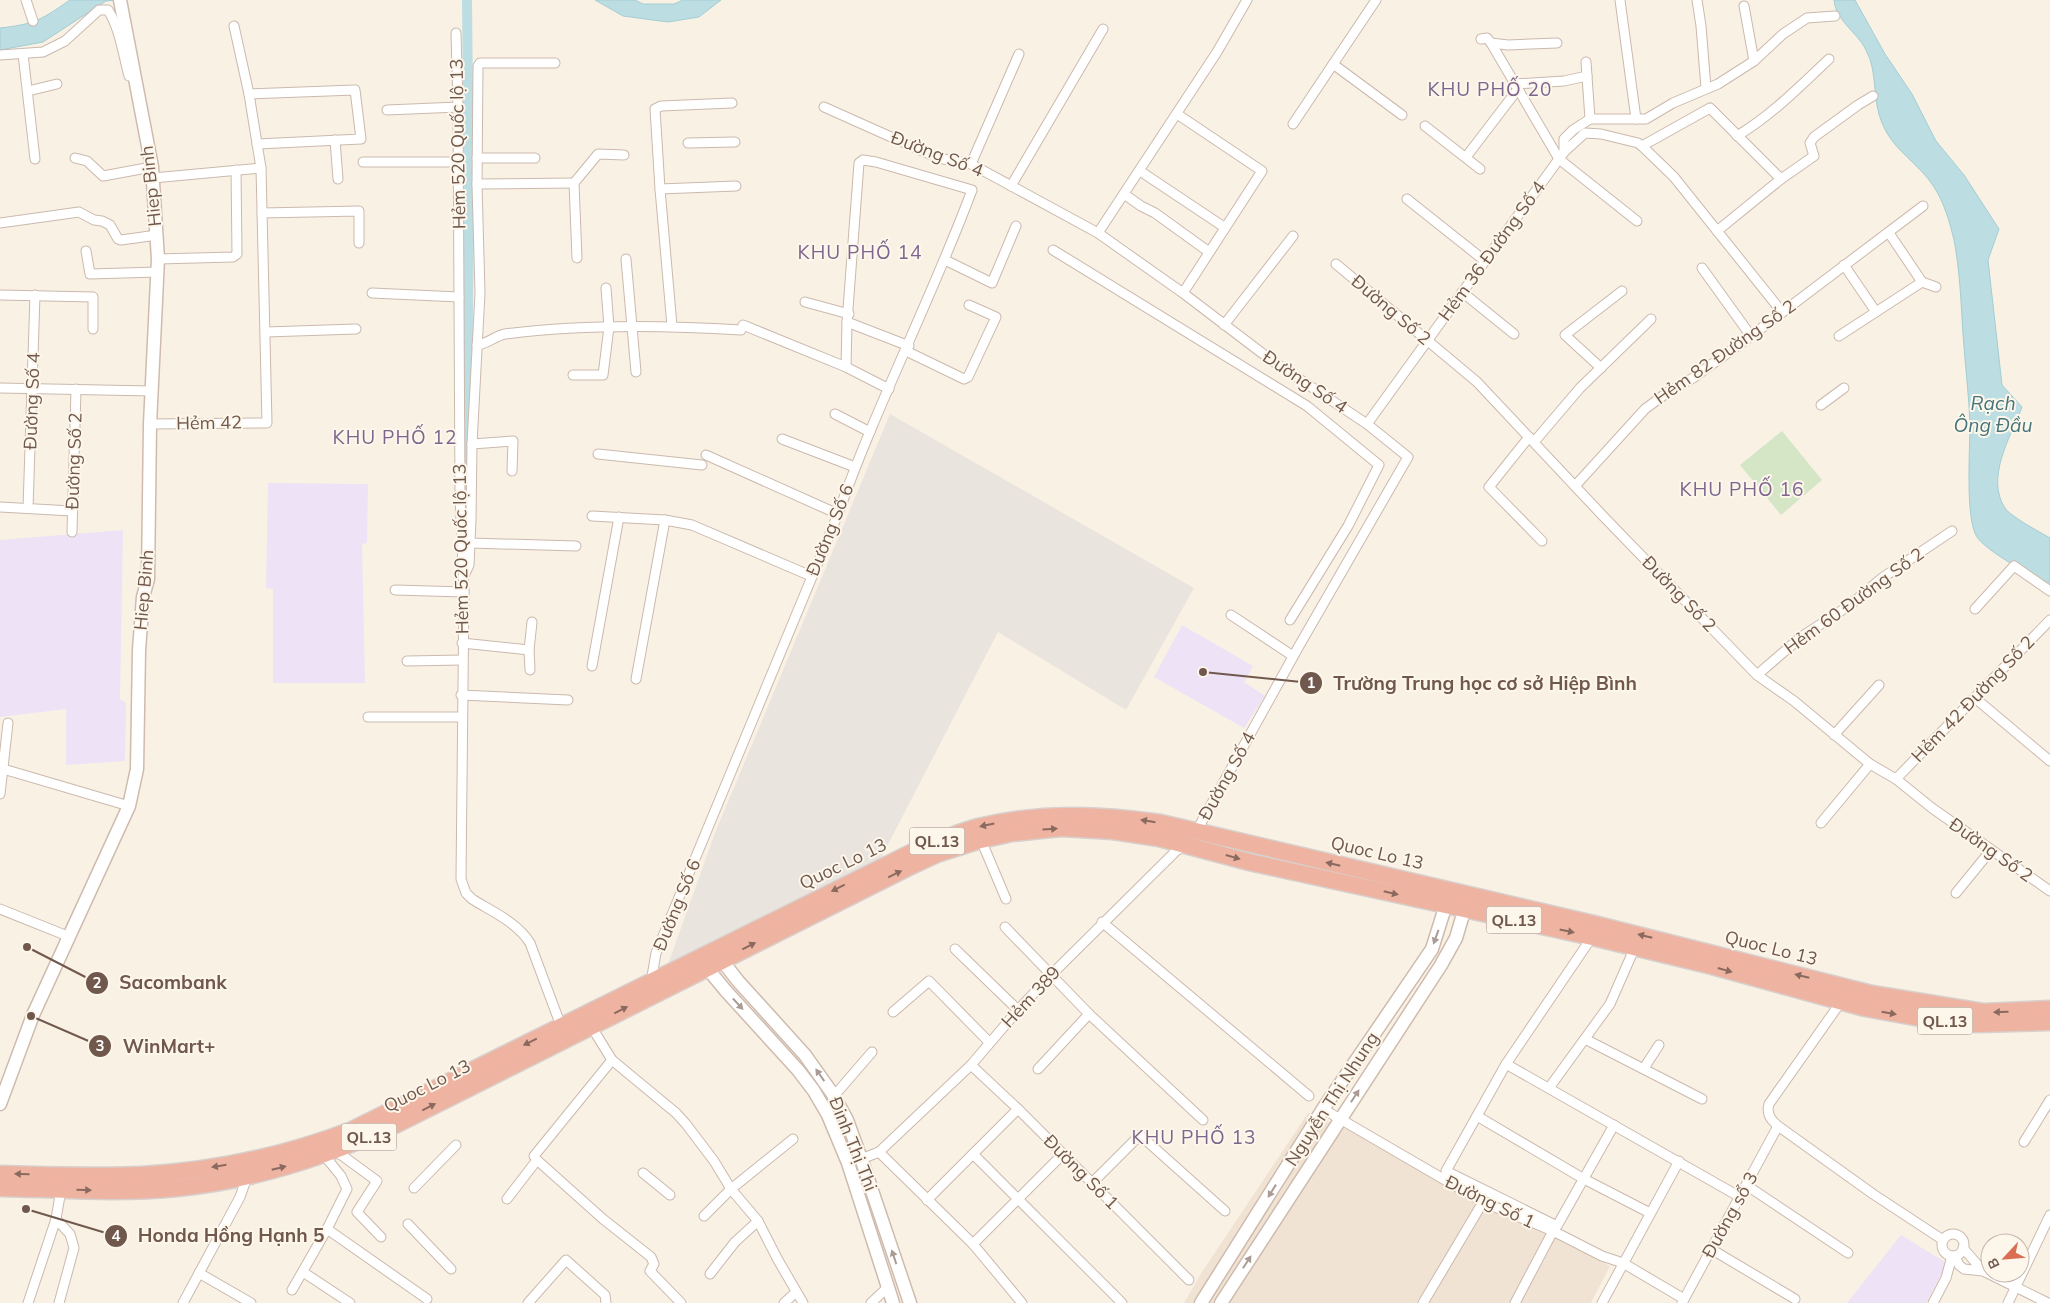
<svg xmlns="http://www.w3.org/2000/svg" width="2050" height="1303" font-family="Mulish,sans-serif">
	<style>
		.residential { fill: #f1e3d4 }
		.industrial { fill: #eae4df }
		.education { fill: #eee2f6 }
		.green { fill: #d4e6c5 }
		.water { fill: #bcdee2; stroke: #a3cdd3 }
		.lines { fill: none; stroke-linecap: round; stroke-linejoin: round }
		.canal { stroke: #bcdee2; stroke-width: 10 }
		.street-casing { stroke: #cbb9ad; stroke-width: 11 }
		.secondary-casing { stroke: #cfbbad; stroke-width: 15 }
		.highway-casing { stroke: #d7d0cd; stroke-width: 19 }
		.street { stroke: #fff; stroke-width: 9 }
		.secondary { stroke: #fff; stroke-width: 12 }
		.highway { stroke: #efb3a1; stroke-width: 16 }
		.oneway { fill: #8a6a5e }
		.oneway2 { fill: #aa9b94 }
		.labels { text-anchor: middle; stroke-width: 4; stroke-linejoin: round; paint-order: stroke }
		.shield { fill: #fdf6eb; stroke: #9b877c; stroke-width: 1 }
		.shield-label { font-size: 16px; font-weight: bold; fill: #71584d }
		.street-label { font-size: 18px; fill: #71584d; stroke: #fdf6eb }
		.neighbourhood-label { font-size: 19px; letter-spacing: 1px; fill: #7e658d; stroke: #fdf6eb }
		.water-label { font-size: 19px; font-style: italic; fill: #45747b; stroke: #fdf6eb }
		.leader { fill: none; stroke: #71584d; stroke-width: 2 }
		.callout-dot { fill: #71584d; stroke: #fdf6eb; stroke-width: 2 }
		.mark-label { font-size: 15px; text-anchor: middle; font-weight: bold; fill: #fff }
		.callout-label { font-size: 19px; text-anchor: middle; font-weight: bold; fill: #71584d; stroke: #fdf6eb; stroke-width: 4; stroke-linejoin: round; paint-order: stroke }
	</style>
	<rect width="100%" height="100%" fill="#faf1e5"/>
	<path class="residential" d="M1308,1113L1349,1130L1610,1266L1591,1303H1184L1202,1272Z"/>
	<path class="industrial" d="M890,414L1194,588L1126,710L998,632L880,860L667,967L715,833Z"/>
	<g class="education">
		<path d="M268,483L368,484L367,543L362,544L365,683H273V589L266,588Z"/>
		<path d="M123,530L120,699L126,703L125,761L66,765V709L0,717V540Z"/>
		<path d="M1182,625L1253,666L1244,682L1265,696L1244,728L1154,677Z"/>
		<path d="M1901,1235L1945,1262L1943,1271L1926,1303H1847Z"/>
	</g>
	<path class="green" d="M1782,431L1822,480L1781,515L1740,465Z"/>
	<g class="water">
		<path d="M70,0H117L106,1L43,42L0,50V28C35,24 41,20 70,0Z"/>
		<path d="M595,0H635L643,4H674L683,0H721L699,17L668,22L623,16Z"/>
		<path d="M1834,0H1855L1885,54L1912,94L1936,141L1964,175L1999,229L1988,260L2002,385L2022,407C2011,436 1985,478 2005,508C2011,517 2040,532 2050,538V583C2034,578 1986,551 1977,537C1965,519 1970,449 1970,425C1969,395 1965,364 1963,334C1961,303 1960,271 1954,240C1950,223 1944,202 1934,187C1919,163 1893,151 1882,123C1872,100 1878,72 1866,50C1857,32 1836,21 1834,0Z"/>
	</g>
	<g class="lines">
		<path class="canal" d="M466,539L469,195L467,0"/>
		<defs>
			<g id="street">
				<path d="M26,0L33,21"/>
				<path d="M1620,0L1636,119"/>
				<path d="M1697,0L1701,26L1706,88"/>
				<path d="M1744,6L1754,61"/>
				<path d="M456,33L458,107L460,495L464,592L461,879L466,893L472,899C491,911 517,922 530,943L561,1026"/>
				<path d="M1481,39L1487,38L1491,43L1559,159L1637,221"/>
				<path d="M1491,43L1508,45L1557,43"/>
				<path d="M23,54L35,159"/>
				<path d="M0,55L43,52L65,41L99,10H108C120,29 123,54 129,76"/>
				<path d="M1586,62L1590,119"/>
				<path d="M1333,64L1402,115"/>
				<path d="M1514,84L1564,81L1587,76"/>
				<path d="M28,91L57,84"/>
				<path d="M249,94L355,90L361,139L257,144"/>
				<path d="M824,107L938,158L971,164L1098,233L1183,293L1271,360L1367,424L1408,457L1299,646L1196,832"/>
				<path d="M387,110L458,107"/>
				<path d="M1177,114L1262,171L1183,293"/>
				<path d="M1293,124L1376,0"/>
				<path d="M1425,126L1480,169"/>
				<path d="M1737,136C1772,115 1799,87 1829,59"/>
				<path d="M335,140L338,179"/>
				<path d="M688,143L735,142"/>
				<path d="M1642,146L1710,108L1781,179"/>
				<path d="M1564,152V139L1573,130L1590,119H1646L1673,103L1718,84L1754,61L1783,34L1807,18L1835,16"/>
				<path d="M1466,157L1518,89"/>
				<path d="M75,158L87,161L103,176L152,167"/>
				<path d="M477,158H535"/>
				<path d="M363,162H459"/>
				<path d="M971,164L1019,54"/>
				<path d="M1140,171L1224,227"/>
				<path d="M153,178L261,168"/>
				<path d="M477,184L574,183"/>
				<path d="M1011,186L1103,29"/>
				<path d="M660,189L736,186"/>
				<path d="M1124,194L1141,206L1155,213L1209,252"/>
				<path d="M1407,199L1485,261"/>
				<path d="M262,213L359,211V243"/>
				<path d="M0,223L79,212L94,220L102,221L110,225L118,239L121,240L157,235"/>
				<path d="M1717,231L1781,179L1814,156L1810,143L1814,137L1858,105L1873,96"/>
				<path d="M1098,233L1217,52L1247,0"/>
				<path d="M1889,233L1922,282"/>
				<path d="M1053,250L1307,406L1379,465L1348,526L1290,620"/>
				<path d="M86,251L90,274L158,272"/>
				<path d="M577,258L574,183L598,154L624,155"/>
				<path d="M158,259L233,257L237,254L236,170"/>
				<path d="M626,259L636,372"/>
				<path d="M945,260L992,283L1016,226"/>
				<path d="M1336,264L1477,382L1603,516L1757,675L1794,701L1870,764L1896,779L1932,808L2050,891"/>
				<path d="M1844,265L1876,312"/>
				<path d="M1702,268L1751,336"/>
				<path d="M1462,292L1514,334"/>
				<path d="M372,293L459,297"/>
				<path d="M0,295L93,297V329"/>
				<path d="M805,302L849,314"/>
				<path d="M847,322L909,346"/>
				<path d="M743,325L846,367L889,389"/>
				<path d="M1224,325L1293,236"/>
				<path d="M672,326L660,189L655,109L661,106L732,103"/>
				<path d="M266,332L356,329"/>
				<path d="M1839,336L1922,282L1936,287"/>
				<path d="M477,345C487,344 495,336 505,334C583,324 662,325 741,330"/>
				<path d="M906,351L964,379L968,377L996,317L969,305"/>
				<path d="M1601,368L1565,335L1622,291"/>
				<path d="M573,375H603L609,327L606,288"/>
				<path d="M0,388L152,391"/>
				<path d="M1821,405L1844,388"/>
				<path d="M835,414L870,432"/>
				<path d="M150,424L267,423L261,168L249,94L234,26"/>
				<path d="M1367,424L1564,152L1585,133L1601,134L1638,143L1642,146L1674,177L1782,312"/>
				<path d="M1529,437L1489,487L1542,541"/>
				<path d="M782,439L855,467"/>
				<path d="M1534,442L1580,388L1651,319"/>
				<path d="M472,444L513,441L512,471"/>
				<path d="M598,454L702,465"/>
				<path d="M706,455L838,514"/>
				<path d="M1575,486L1645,409L1668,392L1693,378L1751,336L1923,206"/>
				<path d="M0,507L72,511"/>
				<path d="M28,508L35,295"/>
				<path d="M592,516L665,520L692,525L811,576"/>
				<path d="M72,532L76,389"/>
				<path d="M470,543L576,546"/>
				<path d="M464,576L469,565L471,520L472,444L480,293L477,184L478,66L480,63H555"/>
				<path d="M395,590L464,592"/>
				<path d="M1975,609L2014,566L2050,591"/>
				<path d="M1231,615L1293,656"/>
				<path d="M462,643L529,650"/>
				<path d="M407,661L462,660"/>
				<path d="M592,666L619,517"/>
				<path d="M530,670L529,650L532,622"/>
				<path d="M1757,675L1801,637L1850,605L1882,578L1952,531"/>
				<path d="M636,679L665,520"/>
				<path d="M461,695L568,700"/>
				<path d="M1975,698L2050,761"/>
				<path d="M368,717H461"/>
				<path d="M1834,735L1879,685"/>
				<path d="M0,768L129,806"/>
				<path d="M1896,779L2050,620"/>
				<path d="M0,794L8,723"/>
				<path d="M1821,823L1870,764"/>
				<path d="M981,840L1006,899"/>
				<path d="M1956,893L1991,850"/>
				<path d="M0,909L70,937"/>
				<path d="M1102,922L1309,1096"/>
				<path d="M1005,927L1089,1014L1203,1120"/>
				<path d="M1592,937L1506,1064L1446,1171L1557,1226L1614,1125"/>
				<path d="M955,949L1018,1010"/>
				<path d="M651,982L656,953L838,514C877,404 931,300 972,190L876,162L863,160L859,163L847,322L846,367"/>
				<path d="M1843,999L1769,1104C1766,1114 1771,1120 1778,1126L1873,1194L1943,1240"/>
				<path d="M893,1012L929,981L989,1042"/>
				<path d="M591,1026L612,1060L676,1113L686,1124L714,1161L731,1189L758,1221L778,1260L803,1303"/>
				<path d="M1585,1039L1702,1099"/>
				<path d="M1506,1064L1740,1197"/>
				<path d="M971,1065L1018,1109L1189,1280"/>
				<path d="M1644,1068L1659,1045"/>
				<path d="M1038,1069L1089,1014"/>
				<path d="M1549,1088L1610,1004L1635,947"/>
				<path d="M834,1096L872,1052"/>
				<path d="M1323,1109L1483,1202L1553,1231L1602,1256L1623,1263L1684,1299"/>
				<path d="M1477,1116L1584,1179L1650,1213"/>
				<path d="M2024,1142L2050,1100"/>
				<path d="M336,1151L377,1181L357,1212L381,1237"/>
				<path d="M879,1152L971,1065L1018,1010L1051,975L1176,851L1186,845"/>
				<path d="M973,1154L1122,1303"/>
				<path d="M534,1156L612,1060"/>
				<path d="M861,1159L879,1152L973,1244L1022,1303"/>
				<path d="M643,1173L670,1195"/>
				<path d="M1092,1183L1140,1135L1225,1211"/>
				<path d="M1746,1185L1848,1253"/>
				<path d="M414,1188L456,1145"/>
				<path d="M507,1199L537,1160L603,1219L651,1257L654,1264L650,1271L681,1303"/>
				<path d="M927,1200L1018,1109"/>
				<path d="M704,1216L731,1189L793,1139"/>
				<path d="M56,1219L70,1234L74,1248L59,1303"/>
				<path d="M408,1224L451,1269"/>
				<path d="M327,1229L427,1299"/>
				<circle cx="1953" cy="1245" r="11"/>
				<path d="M973,1244L1063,1154"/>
				<path d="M1963,1248L1983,1271"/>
				<path d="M1711,1249L1795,1299"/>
				<path d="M1955,1256L1959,1265L1964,1269L1983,1271L2048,1303"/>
				<path d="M303,1272L350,1303"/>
				<path d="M199,1273L251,1303"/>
				<path d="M710,1274L735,1242L758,1221"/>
				<path d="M292,1290L327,1229L347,1189L341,1176L324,1155"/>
				<path d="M28,1303L56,1219L61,1190"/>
				<path d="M183,1303L240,1197L247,1177"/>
				<path d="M528,1303L566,1260L605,1295L606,1303"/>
				<path d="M784,1303L796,1292"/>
				<path d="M871,1303L888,1287"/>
				<path d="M1423,1303L1483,1202"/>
				<path d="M1515,1303L1553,1231"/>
				<path d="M1602,1303L1679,1161"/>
				<path d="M1682,1303L1778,1126"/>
				<path d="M1933,1303L1946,1278L1952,1256"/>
				<path d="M2008,1303L2050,1215"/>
			</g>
			<g id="secondary">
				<path d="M717,954L738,981L805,1055L832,1093L847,1120L863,1164L910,1303"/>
				<path d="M702,962L726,991L798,1070L814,1091L828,1115L848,1163L893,1303"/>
				<path d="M0,1104L33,1015L129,806L137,769L139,650L143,597L148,579L150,424L158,259L152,167L120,0"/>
				<path d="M1201,1303L1323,1109L1432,949L1448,898"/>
				<path d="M1221,1303L1441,965L1456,938L1467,901"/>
			</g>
			<g id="highway">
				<path d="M0,1174C47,1175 94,1177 141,1175C214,1171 284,1156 352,1130L931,843C947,838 963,831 978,827C1041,812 1098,814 1161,823L1594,924L1872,994L1983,1012L2050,1009"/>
				<path d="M0,1188C59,1189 119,1194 178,1188C254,1180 326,1157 395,1125L907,868L937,854L981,840L1012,833L1061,828L1113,831L1159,838L1249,862L1592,937L1712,966L1865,1008L1920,1018L1977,1024L2050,1022"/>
			</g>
		</defs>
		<use href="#street" class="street-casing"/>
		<use href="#secondary" class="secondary-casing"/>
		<use href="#highway" class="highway-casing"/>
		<use href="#street" class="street"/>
		<use href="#secondary" class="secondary"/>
		<use href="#highway" class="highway"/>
	</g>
	<defs><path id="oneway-solid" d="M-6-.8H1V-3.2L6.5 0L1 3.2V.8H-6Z" transform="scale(1.25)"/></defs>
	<g class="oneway">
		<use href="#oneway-solid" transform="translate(1148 821) rotate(-171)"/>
		<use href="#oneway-solid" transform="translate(987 825) rotate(168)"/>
		<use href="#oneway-solid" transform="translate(1050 829) rotate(-4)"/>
		<use href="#oneway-solid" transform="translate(1233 857) rotate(16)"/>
		<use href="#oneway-solid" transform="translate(1333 864) rotate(-167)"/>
		<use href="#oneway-solid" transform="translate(895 874) rotate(-26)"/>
		<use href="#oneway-solid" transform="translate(838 888) rotate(153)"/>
		<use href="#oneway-solid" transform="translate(1391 893) rotate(13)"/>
		<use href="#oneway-solid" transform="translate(1567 931) rotate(12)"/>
		<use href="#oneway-solid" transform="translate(1645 936) rotate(-166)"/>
		<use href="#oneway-solid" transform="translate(749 946) rotate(-27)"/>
		<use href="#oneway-solid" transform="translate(1725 970) rotate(16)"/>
		<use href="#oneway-solid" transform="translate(1802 976) rotate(-166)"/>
		<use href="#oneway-solid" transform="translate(621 1010) rotate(-27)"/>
		<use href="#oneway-solid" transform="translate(2001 1012) rotate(179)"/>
		<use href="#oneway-solid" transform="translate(1889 1013) rotate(10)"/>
		<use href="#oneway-solid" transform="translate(530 1042) rotate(154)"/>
		<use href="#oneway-solid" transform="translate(429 1107) rotate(-27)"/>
		<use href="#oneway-solid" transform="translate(219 1166) rotate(171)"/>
		<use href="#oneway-solid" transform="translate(279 1168) rotate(-14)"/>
		<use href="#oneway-solid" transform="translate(22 1174) rotate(-179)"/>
		<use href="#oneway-solid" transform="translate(84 1190) rotate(1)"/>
	</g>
	<g class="oneway2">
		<use href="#oneway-solid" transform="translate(1436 937) rotate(110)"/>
		<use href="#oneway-solid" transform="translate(738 1004) rotate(47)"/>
		<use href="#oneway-solid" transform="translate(820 1075) rotate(-125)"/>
		<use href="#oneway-solid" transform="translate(1355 1096) rotate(-57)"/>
		<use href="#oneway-solid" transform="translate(1272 1191) rotate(122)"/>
		<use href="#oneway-solid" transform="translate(894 1257) rotate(-108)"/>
		<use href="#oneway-solid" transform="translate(1247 1262) rotate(-57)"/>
	</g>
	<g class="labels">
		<g class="shield">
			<rect x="909.5" y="827.5" width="55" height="27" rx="4"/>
			<rect x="1486.5" y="906.5" width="55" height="27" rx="4"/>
			<rect x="1917.5" y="1007.5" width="55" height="27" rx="4"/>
			<rect x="341.5" y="1123.5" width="55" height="27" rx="4"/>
		</g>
		<g class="shield-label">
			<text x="937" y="847">QL.13</text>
			<text x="1514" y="926">QL.13</text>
			<text x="1945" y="1027">QL.13</text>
			<text x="369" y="1143">QL.13</text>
		</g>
		<g class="street-label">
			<text transform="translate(458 144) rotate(-91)" y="6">Hẻm 520 Quốc lộ 13</text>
			<text transform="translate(937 154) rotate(21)" y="6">Đường Số 4</text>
			<text transform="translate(151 186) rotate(-96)" y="6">Hiep Binh</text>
			<text transform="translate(1492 251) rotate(-54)" y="6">Hẻm 36 Đường Số 4</text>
			<text transform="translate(1391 310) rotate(40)" y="6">Đường Số 2</text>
			<text transform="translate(1725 352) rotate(-35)" y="6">Hẻm 82 Đường Số 2</text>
			<text transform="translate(1305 382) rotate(34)" y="6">Đường Số 4</text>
			<text transform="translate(32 401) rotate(-88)" y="6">Đường Số 4</text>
			<text transform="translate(209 423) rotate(-1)" y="6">Hẻm 42</text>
			<text transform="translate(74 461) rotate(-88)" y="6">Đường Số 2</text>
			<text transform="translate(830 530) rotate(-68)" y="6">Đường Số 6</text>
			<text transform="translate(461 549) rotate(-91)" y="6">Hẻm 520 Quốc lộ 13</text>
			<text transform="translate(144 590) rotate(-85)" y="6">Hiep Binh</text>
			<text transform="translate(1679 594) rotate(46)" y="6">Đường Số 2</text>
			<text transform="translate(1854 601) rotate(-36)" y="6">Hẻm 60 Đường Số 2</text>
			<text transform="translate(1973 699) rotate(-46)" y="6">Hẻm 42 Đường Số 2</text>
			<text transform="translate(1227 776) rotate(-61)" y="6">Đường Số 4</text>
			<text transform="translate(1991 850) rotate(35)" y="6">Đường Số 2</text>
			<text transform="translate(1377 853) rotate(13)" y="6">Quoc Lo 13</text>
			<text transform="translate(843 864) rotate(-26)" y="6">Quoc Lo 13</text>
			<text transform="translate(677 905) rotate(-68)" y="6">Đường Số 6</text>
			<text transform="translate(1771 948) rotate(14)" y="6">Quoc Lo 13</text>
			<text transform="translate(1031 997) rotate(-47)" y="6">Hẻm 389</text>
			<text transform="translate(427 1086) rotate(-27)" y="6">Quoc Lo 13</text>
			<text transform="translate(1332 1099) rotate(-57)" y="6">Nguyễn Thị Nhung</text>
			<text transform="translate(853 1144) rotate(68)" y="6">Đinh Thị Thi</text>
			<text transform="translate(1081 1172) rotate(45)" y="6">Đường Số 1</text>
			<text transform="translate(1490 1202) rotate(26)" y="6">Đường Số 1</text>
			<text transform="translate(1730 1215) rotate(-61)" y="6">Đường sổ 3</text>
		</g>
		<g class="neighbourhood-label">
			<text x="1490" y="96">KHU PHỐ 20</text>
			<text x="860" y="259">KHU PHỐ 14</text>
			<text x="395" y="444">KHU PHỐ 12</text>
			<text x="1742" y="496">KHU PHỐ 16</text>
			<text x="1194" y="1144">KHU PHỐ 13</text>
		</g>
		<g class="water-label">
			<text x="1993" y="410">Rạch<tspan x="1993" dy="22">Ông Đầu</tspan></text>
		</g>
	</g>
	<path class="leader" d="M1203 672L1311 683M27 947L97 983M31 1016L100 1046M26 1209L116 1236"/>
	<g class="callout-dot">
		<circle cx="1203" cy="672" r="5"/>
		<circle cx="27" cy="947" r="5"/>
		<circle cx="31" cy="1016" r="5"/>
		<circle cx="26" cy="1209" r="5"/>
		<circle cx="1311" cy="683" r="12"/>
		<circle cx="97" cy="983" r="12"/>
		<circle cx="100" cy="1046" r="12"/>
		<circle cx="116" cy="1236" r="12"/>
	</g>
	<g class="mark-label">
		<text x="1311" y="688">1</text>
		<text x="97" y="988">2</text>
		<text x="100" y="1051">3</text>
		<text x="116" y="1241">4</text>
	</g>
	<g class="callout-label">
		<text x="1485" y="690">Trường Trung học cơ sở Hiệp Bình</text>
		<text x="173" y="989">Sacombank</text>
		<text x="169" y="1053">WinMart+</text>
		<text x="231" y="1242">Honda Hồng Hạnh 5</text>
	</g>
	<g transform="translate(2005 1258) rotate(244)"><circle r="24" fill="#fdf6eb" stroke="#c5b7ac"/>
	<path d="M0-4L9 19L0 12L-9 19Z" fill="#da6e55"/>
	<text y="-8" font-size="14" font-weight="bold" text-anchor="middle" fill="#71584d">B</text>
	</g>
</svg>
